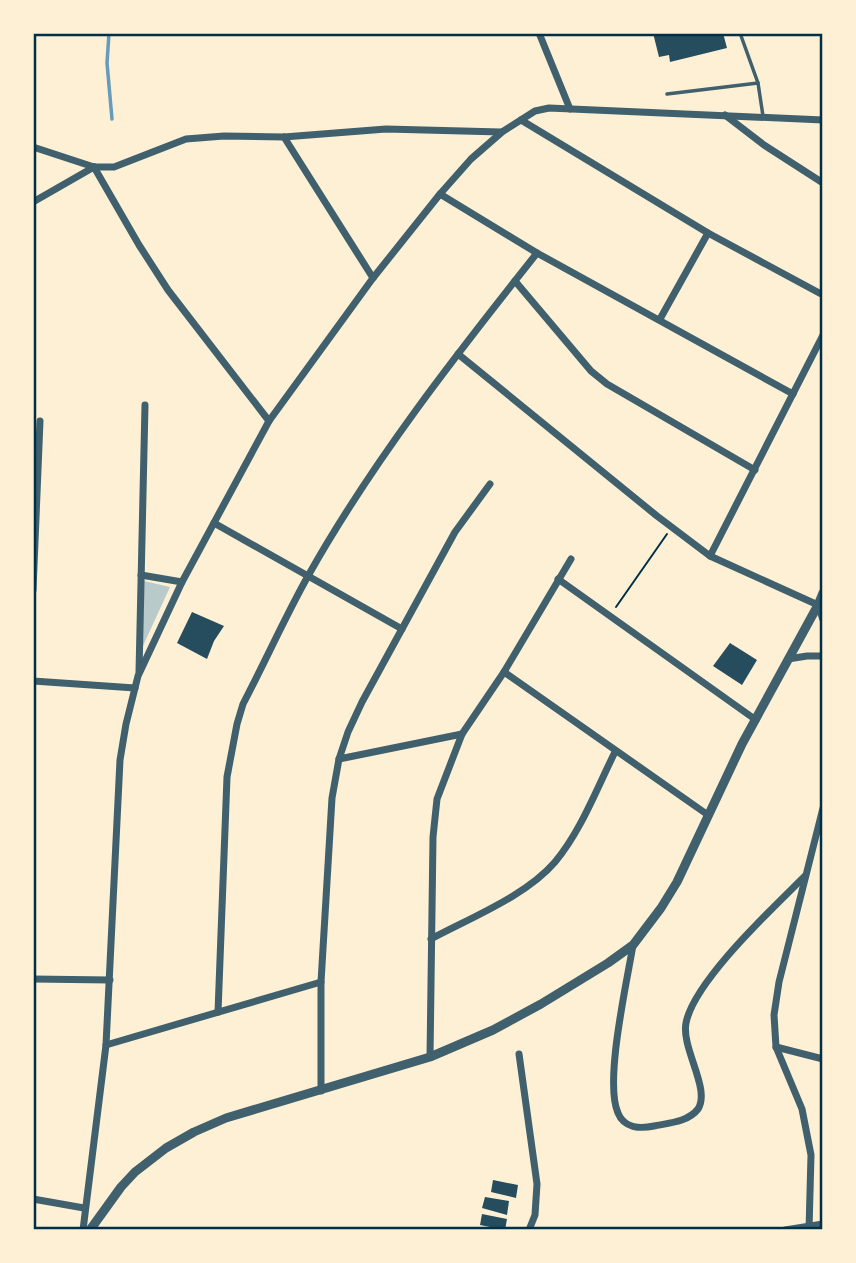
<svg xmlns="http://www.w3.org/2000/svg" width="856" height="1263" font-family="Manrope,sans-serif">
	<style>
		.green { fill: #b9caca }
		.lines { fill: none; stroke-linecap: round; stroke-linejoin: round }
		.stream { stroke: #669bbc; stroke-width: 3.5 }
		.building { fill: #264d5e }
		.path { stroke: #003049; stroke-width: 2 }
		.service { stroke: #3f606c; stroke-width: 3.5 }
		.minor { stroke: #3f606c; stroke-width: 7 }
		.tertiary { stroke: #3f606c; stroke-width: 9 }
		.neatline { fill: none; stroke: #003049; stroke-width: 2.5 }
	</style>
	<rect width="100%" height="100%" fill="#fdf0d5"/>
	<path class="green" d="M144,581L170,587L142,648Z"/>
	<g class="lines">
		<path class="stream" d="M109,33L107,63L112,119"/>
	</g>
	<g class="building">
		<path d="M653,33H723L727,48L670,62L669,55L659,57Z"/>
		<path d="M192,612L224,626L214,641L207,659L177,643Z"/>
		<path d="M730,643L757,660L742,685L713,666Z"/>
		<path d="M493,1180L518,1185L516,1198L491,1192Z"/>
		<path d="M485,1197L509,1201L507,1215L482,1208Z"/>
		<path d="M482,1214L507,1219L505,1230L480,1225Z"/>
	</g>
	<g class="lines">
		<path class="path" d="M616,607L667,534"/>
		<g class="service">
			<path d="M740,33L758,83"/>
			<path d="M667,94L758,83L763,116"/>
		</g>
		<g class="minor">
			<path d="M539,33L570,109"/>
			<path d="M725,115L764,145L823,183"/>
			<path d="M521,120L708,233L823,295"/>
			<path d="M284,137L373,278"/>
			<path d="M33,147L94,167H114L186,139L224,136L284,137L386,129L501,132"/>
			<path d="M94,167L139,245L168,290L269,421"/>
			<path d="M440,194L537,253L793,394"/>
			<path d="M33,202L94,167"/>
			<path d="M515,281L591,371L607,384L755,470"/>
			<path d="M660,319L708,233"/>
			<path d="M458,354L657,516L710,556L818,605L823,620"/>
			<path d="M214,523L402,629"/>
			<path d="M710,556L823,335"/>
			<path d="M141,575L182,582"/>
			<path d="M558,579L756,720"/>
			<path d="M33,590L40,421"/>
			<path d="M788,659L807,656H823"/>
			<path d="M139,672L145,405"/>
			<path d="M504,672L708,815"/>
			<path d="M33,681L135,688"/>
			<path d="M339,759L462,734"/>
			<path d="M431,939C470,918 526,896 555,862C581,831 597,788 615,752"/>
			<path d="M633,945C627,982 604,1082 618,1113C624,1128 640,1129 654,1126C669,1123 688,1122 698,1109C711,1089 681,1048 686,1023C694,981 774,907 805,876"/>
			<path d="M33,979L110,980"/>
			<path d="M218,1012L227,777L237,724L243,704C265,662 285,617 308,576C372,462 456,355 537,253"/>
			<path d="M106,1045L321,982"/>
			<path d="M776,1047L823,1059"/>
			<path d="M519,1054L537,1184L535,1215L529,1230"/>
			<path d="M430,1057L433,837L437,799L462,734L504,672L571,559"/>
			<path d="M321,1091V982L332,798L339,759L348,732L362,702L455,532L490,484"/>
			<path d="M33,1199L84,1208"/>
			<path d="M83,1230L106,1045L120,760L126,724L138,676L182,582L269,421L373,278L440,194L471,159L502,132L535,111L549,108L823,120"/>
			<path d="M785,1230L823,1224"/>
			<path d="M809,1230L811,1155L802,1109L776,1047L774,1015L779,982L823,808"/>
		</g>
		<path class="tertiary" d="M90,1230L121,1187L135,1172L166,1148L194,1132L226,1118L430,1057L493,1030L541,1004L608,963L633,945L661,908L677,882L742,744L818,605L823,593"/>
	</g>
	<rect width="856" height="1263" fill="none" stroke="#fdf0d5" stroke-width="70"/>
	<rect x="35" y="35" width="786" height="1193" class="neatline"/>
</svg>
